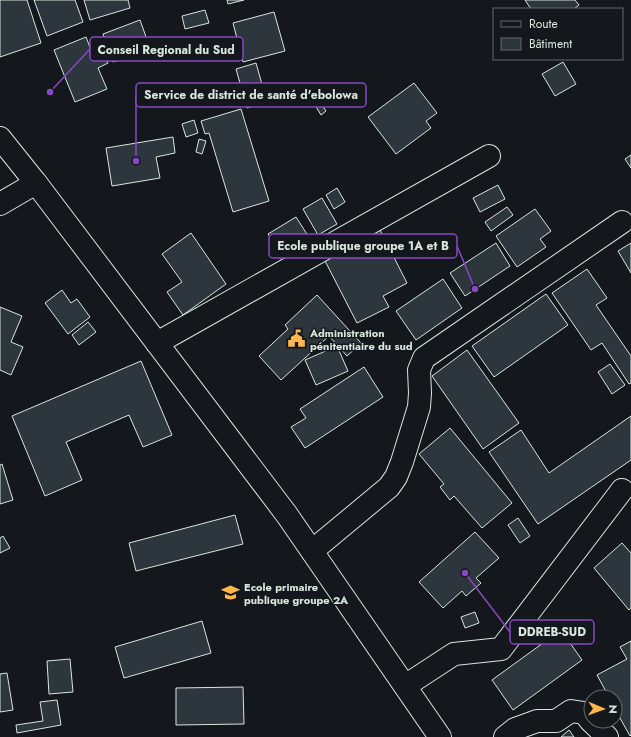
<svg xmlns="http://www.w3.org/2000/svg" width="631" height="737" font-family="Jost,sans-serif">
	<style>
		.building { fill: #2c363c; stroke: #d8e6dc }
		.lines { fill: none; stroke-linecap: round; stroke-linejoin: round }
		.minor-casing { stroke: #d8e6dc; stroke-width: 24 }
		.minor { stroke: #14181c; stroke-width: 22 }
		.labels { text-anchor: middle; stroke-width: 3; stroke-linejoin: round; paint-order: stroke }
		.poi-label { font-size: 11px; font-weight: bold; fill: #d8e6dc; stroke: #14181c; text-anchor: start }
		.leader { fill: none; stroke: #8948c3; stroke-width: 1.5 }
		.callout-dot { fill: #8948c3; stroke: #14181c; stroke-width: 1.5 }
		.callout { fill: #14181c; stroke: #8948c3; stroke-width: 1.5 }
		.callout-label { font-size: 12px; text-anchor: middle; font-weight: bold; fill: #d8e6dc }
	</style>
	<rect width="100%" height="100%" fill="#14181c"/>
	<g class="building">
		<path d="M0,0H27L41,43L0,57Z"/>
		<path d="M34,0H75L83,22L47,36Z"/>
		<path d="M84,0H128L130,8L90,20Z"/>
		<path d="M227,0H244L228,4Z"/>
		<path d="M525,0H575L579,5L574,9H531Z"/>
		<path d="M205,10L209,23L185,29L182,16Z"/>
		<path d="M274,12L285,51L243,62L233,23Z"/>
		<path d="M140,20L150,48L113,62L103,34Z"/>
		<path d="M86,37L91,50L102,46L108,63L98,68L107,89L75,102L54,50Z"/>
		<path d="M563,62L576,84L555,96L542,74Z"/>
		<path d="M256,63L267,102L247,108L236,69Z"/>
		<path d="M414,83L437,113L426,121L431,128L396,154L368,117Z"/>
		<path d="M320,102L326,111L321,115L315,105Z"/>
		<path d="M241,109L269,201L233,212L209,133L205,134L201,121Z"/>
		<path d="M194,120L198,133L186,137L182,124Z"/>
		<path d="M173,137L175,153L156,157L160,178L112,186L106,148Z"/>
		<path d="M199,139L206,141L202,154L196,152Z"/>
		<path d="M631,155V168L625,159Z"/>
		<path d="M498,185L505,199L480,212L473,198Z"/>
		<path d="M337,188L345,202L334,209L326,195Z"/>
		<path d="M322,198L337,224L318,235L303,209Z"/>
		<path d="M507,207L513,215L491,231L485,222Z"/>
		<path d="M535,209L551,231L540,239L546,247L517,267L496,236Z"/>
		<path d="M296,217L310,239L282,256L268,234Z"/>
		<path d="M379,228L407,283L383,296L389,307L357,323L323,257Z"/>
		<path d="M191,233L226,284L183,315L167,292L182,282L162,254Z"/>
		<path d="M496,243L510,266L465,296L450,273Z"/>
		<path d="M631,243V273L618,251Z"/>
		<path d="M587,269L607,298L596,305L631,356V383L629,384L602,343L591,350L552,293Z"/>
		<path d="M443,279L462,308L416,340L396,311Z"/>
		<path d="M62,290L71,303L77,299L90,317L68,334L45,303Z"/>
		<path d="M546,294L568,325L494,377L472,346Z"/>
		<path d="M317,295L361,343L347,356L329,336L281,380L259,356L288,329L285,325Z"/>
		<path d="M0,307L22,316L11,342L23,347L11,375L0,370Z"/>
		<path d="M88,322L96,332L79,345L72,335Z"/>
		<path d="M337,346L348,371L316,385L305,360Z"/>
		<path d="M467,350L519,423L483,449L432,376Z"/>
		<path d="M141,361L172,435L143,447L129,415L66,442L82,480L45,496L12,416Z"/>
		<path d="M610,364L625,385L612,394L598,372Z"/>
		<path d="M364,367L383,397L305,448L291,427L306,418L300,409Z"/>
		<path d="M631,416V460L538,524L489,452L521,430L549,473Z"/>
		<path d="M450,428L512,503L482,528L454,496L450,500L440,487L444,484L419,454Z"/>
		<path d="M2,464L13,500L0,504V465Z"/>
		<path d="M235,515L243,544L136,571L129,543Z"/>
		<path d="M518,518L530,536L520,543L508,525Z"/>
		<path d="M475,532L499,558L476,578L481,583L466,596L462,591L443,608L419,582Z"/>
		<path d="M3,536L10,548L0,553V538Z"/>
		<path d="M622,543L631,553V608L629,610L594,568Z"/>
		<path d="M475,612L479,623L465,628L461,617Z"/>
		<path d="M202,621L211,653L124,678L115,647Z"/>
		<path d="M561,630L582,660L513,710L492,680Z"/>
		<path d="M631,641V735L630,736L615,709V697H609L597,675L627,659L620,647Z"/>
		<path d="M70,659L73,692L49,694L47,661Z"/>
		<path d="M7,673L13,710L0,712V674Z"/>
		<path d="M243,687L244,724L176,725V688Z"/>
		<path d="M57,700L61,725L17,733L16,725L43,721L40,702Z"/>
		<path d="M569,730L574,737H561Z"/>
	</g>
	<g class="lines">
		<defs>
			<g id="minor">
				<path d="M0,138L36,183L287,515L440,737"/>
				<path d="M0,204L36,183"/>
				<path d="M157,343L489,156"/>
				<path d="M312,551L389,487L396,477L402,462L419,407L420,393L419,370L424,358L622,222"/>
				<path d="M405,686L454,654L501,649L622,490"/>
				<path d="M591,721L607,737"/>
				<path d="M505,737L515,729L537,721H556L571,711L584,713L591,721"/>
			</g>
		</defs>
		<use href="#minor" class="minor-casing"/>
		<use href="#minor" class="minor"/>
	</g>
	<defs>
		<symbol id="civic-bare" viewBox="-9 -9 18 18"><path d="M-.6-6.5H3V-4.5H.6V-3L4-1V1h2V6H-6V1h2V-1L-.6-3ZM-1.2 2.5V6h2.4V2.5Z" fill="#ffb74d" stroke="#14181c" stroke-width="2.5" paint-order="stroke"/></symbol>
		<symbol id="school-bare" viewBox="-9 -9 18 18"><path d="M0-5L7-2L0 1L-7-2ZM-4 1L0 2.5L4 1V4Q0 6-4 4Z" fill="#ffb74d" stroke="#14181c" stroke-width="2.5" paint-order="stroke"/></symbol>
	</defs>
	<g fill-rule="evenodd">
		<use href="#civic-bare" x="284" y="326" width="25" height="25"/>
		<use href="#school-bare" x="218" y="580" width="25" height="25"/>
	</g>
	<g class="labels">
		<g class="poi-label">
			<text x="310" y="337">Administration<tspan x="310" dy="13">pénitentiaire du sud</tspan></text>
			<text x="244" y="591">Ecole primaire<tspan x="244" dy="13">publique groupe 2A</tspan></text>
		</g>
	</g>
	<path class="leader" d="M50 92L90 49M136 161L136 95M475 289L457 246M465 573L510 632"/>
	<g class="callout-dot">
		<circle cx="50" cy="92" r="4"/>
		<circle cx="136" cy="161" r="4"/>
		<circle cx="475" cy="289" r="4"/>
		<circle cx="465" cy="573" r="4"/>
	</g>
	<g class="callout">
		<rect x="90" y="37" width="153" height="24" rx="4"/>
		<rect x="136" y="83" width="230" height="24" rx="4"/>
		<rect x="269" y="234" width="188" height="24" rx="4"/>
		<rect x="510" y="620" width="84" height="24" rx="4"/>
	</g>
	<g class="callout-label">
		<text x="166" y="54">Conseil Regional du Sud</text>
		<text x="251" y="99">Service de district de santé d'ebolowa</text>
		<text x="363" y="250">Ecole publique groupe 1A et B</text>
		<text x="552" y="636">DDREB-SUD</text>
	</g>
	<rect x="493" y="8" width="130" height="52" fill="#14181c" stroke="#626a69"/>
	<rect x="501" y="21" width="20" height="6" fill="#14181c" stroke="#626a69"/>
	<text x="529" y="28" font-size="12" fill="#d8e6dc">Route</text>
	<rect x="501" y="38" width="20" height="12" fill="#2c363c" stroke="#626a69"/>
	<text x="529" y="48" font-size="12" fill="#d8e6dc">Bâtiment</text>
	<g transform="translate(603 709) rotate(92)"><circle r="19" fill="#14181c" stroke="#626a69"/>
	<path d="M0-3L7 15L0 10L-7 15Z" fill="#ffb74d"/>
	<text y="-6" font-size="11" font-weight="bold" text-anchor="middle" fill="#d8e6dc">N</text>
	</g>
</svg>
